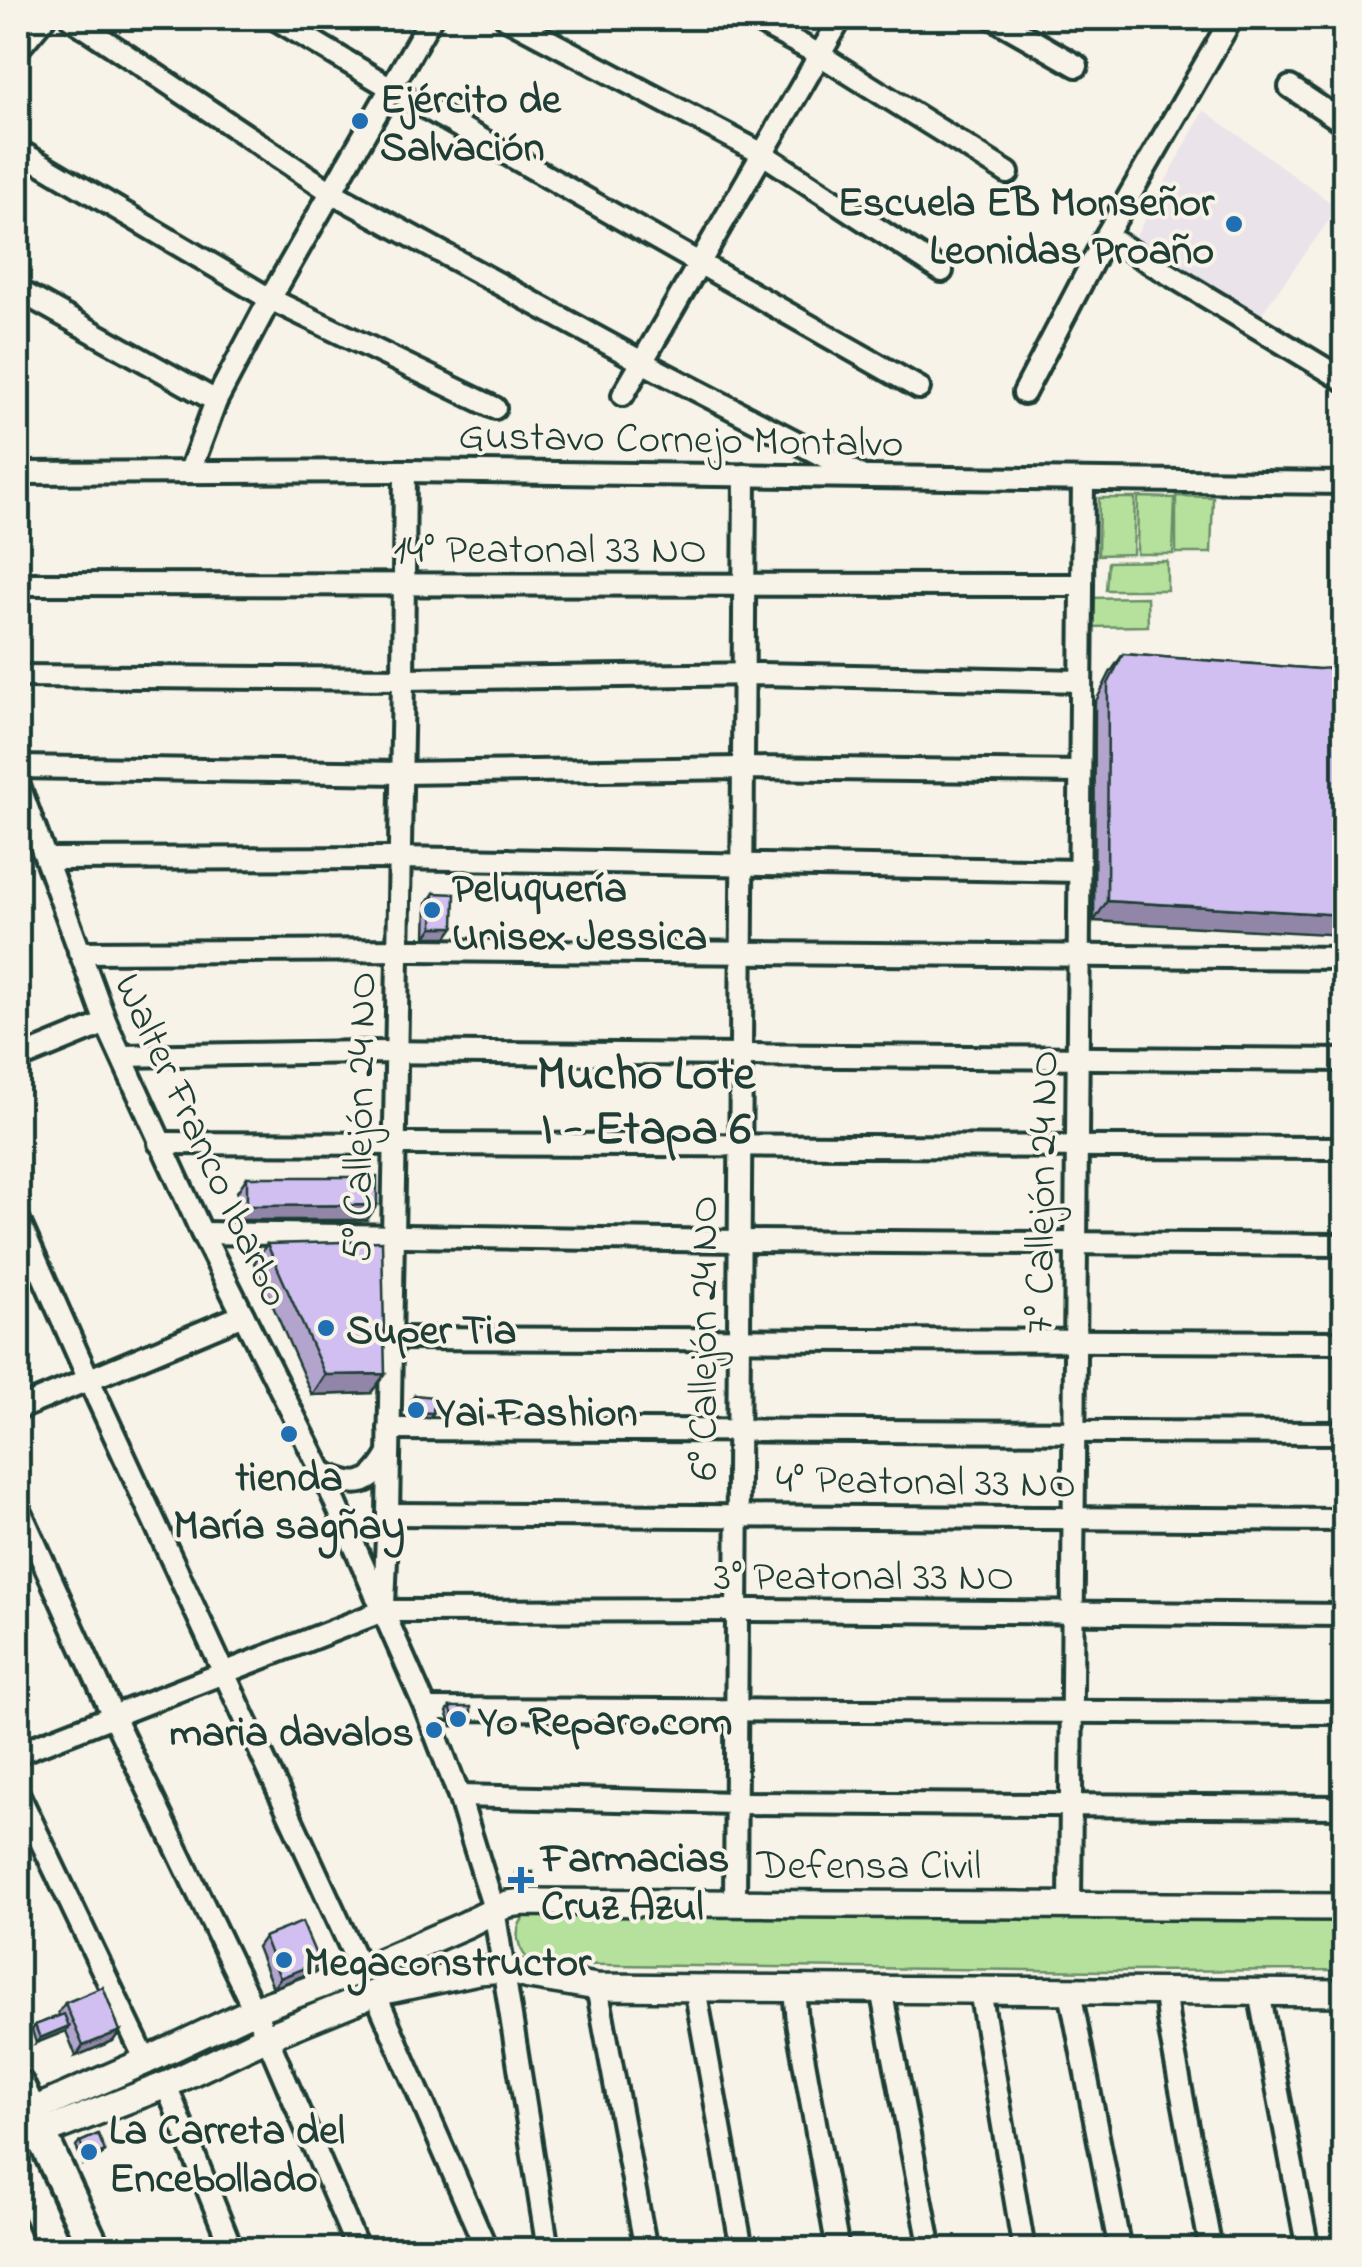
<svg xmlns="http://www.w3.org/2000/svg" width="1362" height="2267" font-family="'Indie Flower',sans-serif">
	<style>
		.built { fill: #ebe3ea }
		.green { fill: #b6e19d; stroke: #6a8f68; stroke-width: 2.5 }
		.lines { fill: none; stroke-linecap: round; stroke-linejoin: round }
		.minor-casing { stroke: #1f3d34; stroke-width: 28 }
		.tertiary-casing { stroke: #1f3d34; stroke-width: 32 }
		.secondary-casing { stroke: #1f3d34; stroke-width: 38 }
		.minor { stroke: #f7f3e8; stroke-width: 20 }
		.tertiary { stroke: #f7f3e8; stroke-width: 25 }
		.secondary { stroke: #f7f3e8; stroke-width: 30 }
		.wall { fill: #b3a4ce; stroke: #1f3d34; stroke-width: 2.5 }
		.shaded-wall { fill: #9286a8; stroke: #1f3d34; stroke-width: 2.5 }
		.building { fill: #d0bff0; stroke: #1f3d34; stroke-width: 2.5 }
		.poi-dot { fill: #1f6fb2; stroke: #f7f3e8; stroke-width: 4 }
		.labels { text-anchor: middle; stroke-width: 8; stroke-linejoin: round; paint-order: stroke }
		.poi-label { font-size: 42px; font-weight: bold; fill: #1f3d34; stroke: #f7f3e8; text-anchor: start }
		.street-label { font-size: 42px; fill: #1f3d34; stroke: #f7f3e8 }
		.quarter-label { font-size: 48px; font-weight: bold; fill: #1f3d34; stroke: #f7f3e8 }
	</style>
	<rect width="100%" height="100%" fill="#f7f3e8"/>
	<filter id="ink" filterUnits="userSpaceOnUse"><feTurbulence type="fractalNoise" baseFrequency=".01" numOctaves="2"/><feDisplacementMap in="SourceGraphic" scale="20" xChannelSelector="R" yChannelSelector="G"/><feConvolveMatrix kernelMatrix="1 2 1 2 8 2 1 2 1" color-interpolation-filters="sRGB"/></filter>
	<g filter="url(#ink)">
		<path class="built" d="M1204,110L1338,208L1257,320L1134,240Z"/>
		<g class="green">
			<path d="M1176,496L1213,497L1211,553H1176Z"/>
			<path d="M1138,497L1175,498L1173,554H1137Z"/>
			<path d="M1099,498H1135L1133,554L1098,555Z"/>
			<path d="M1167,561V590H1106L1108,562Z"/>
			<path d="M1147,597L1148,626L1087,627L1088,598Z"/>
			<path d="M527,1914H1344V1970L1110,1971L534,1964C517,1952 511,1929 527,1914Z"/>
		</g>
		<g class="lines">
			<defs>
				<g id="minor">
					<path d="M71,18L331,192L642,362L858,474"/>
					<path d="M274,18L391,88L919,388"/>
					<path d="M506,18L763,154L942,271"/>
					<path d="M751,18L820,55L1008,173"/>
					<path d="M993,18L1077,66"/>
					<path d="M18,49L44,18"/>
					<path d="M1290,87L1344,123"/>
					<path d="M18,150L270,299L495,408"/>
					<path d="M1106,236L1344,380"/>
					<path d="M18,290L216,401"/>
					<path d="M1024,393L1106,236L1232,18"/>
					<path d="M623,395L841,18"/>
					<path d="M190,471L216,401L270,299L431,18"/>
					<path d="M18,473L405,471L1344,483"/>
					<path d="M18,584L1082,585"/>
					<path d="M18,676L403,679L760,674L1081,681"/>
					<path d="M18,767L400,773L743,768L1080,772"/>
					<path d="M18,783L106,1023L202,1233L322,1472L426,1709L459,1796L494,1909L548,2250"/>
					<path d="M46,859L398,858L1079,871"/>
					<path d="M79,952L414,950L1344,958"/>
					<path d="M122,1056L365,1052L1344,1060"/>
					<path d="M18,1059L106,1023"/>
					<path d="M159,1143L1344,1148"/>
					<path d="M18,1219L89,1380L361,1970"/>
					<path d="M202,1233L740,1241L1344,1245"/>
					<path d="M391,1338L1344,1342"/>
					<path d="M18,1409L243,1315"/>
					<path d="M389,1429L1344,1433"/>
					<path d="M322,1472C356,1488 369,1489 389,1454"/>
					<path d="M18,1506L113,1716L267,2037L358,2250"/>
					<path d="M388,1514L1344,1520"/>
					<path d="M384,1604L388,1514L403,679L405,471"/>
					<path d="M426,1709L1344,1713"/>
					<path d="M18,1753L383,1611L755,1610L1344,1615"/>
					<path d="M18,1793L146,2061"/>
					<path d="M459,1796L735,1803L1344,1807"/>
					<path d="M735,1902L745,475"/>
					<path d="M1070,1904L1083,480"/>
					<path d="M597,1987L646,2250"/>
					<path d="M695,1988L742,2250"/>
					<path d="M794,1989L797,2022L838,2250"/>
					<path d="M881,1989L931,2250"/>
					<path d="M980,1990L1024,2250"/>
					<path d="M1070,1991L1120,2250"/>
					<path d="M1165,1992L1168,2020L1211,2250"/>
					<path d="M1259,1992L1308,2250"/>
					<path d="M375,1993L487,2250"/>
					<path d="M166,2085L232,2250"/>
				</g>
				<g id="tertiary">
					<path d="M18,2117L146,2061L254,2010L361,1970L465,1925L508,1904L524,1902L1344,1907"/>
					<path d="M18,2146L39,2134L166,2085L267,2037L375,1993L478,1971L505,1969L529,1976L597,1987L1344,1993"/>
				</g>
				<g id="secondary">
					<path d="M18,2085L95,2250"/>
					<path d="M18,2165L56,2250"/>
				</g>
			</defs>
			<use href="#minor" class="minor-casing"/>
			<use href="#tertiary" class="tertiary-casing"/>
			<use href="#secondary" class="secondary-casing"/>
			<use href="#minor" class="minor"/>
			<use href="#tertiary" class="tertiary"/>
			<use href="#secondary" class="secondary"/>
		</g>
		<g class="wall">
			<path d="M1123,654L1318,669L1094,921L1095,703L1110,673Z"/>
			<path d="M434,893L447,937H426L427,903Z"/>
			<path d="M247,1177L367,1220H237V1192Z"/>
			<path d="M267,1244L371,1393L312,1395L254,1263Z"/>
			<path d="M415,1395L433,1413L429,1418L410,1417L411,1400Z"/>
			<path d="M450,1707L467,1726H452L447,1712Z"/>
			<path d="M264,1937L319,1962L312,1972L273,1988L257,1947Z"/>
			<path d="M65,2003L120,2031L113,2041L76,2056L66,2031L36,2043L32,2030L35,2025L59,2016L58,2013Z"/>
			<path d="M80,2142L105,2151L101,2156L84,2164L76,2147Z"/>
		</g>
		<g class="shaded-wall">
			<path d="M1107,901L1344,915V935L1094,921Z"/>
			<path d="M433,927H454L447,937H426Z"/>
			<path d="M377,1205L367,1220H237L247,1206Z"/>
			<path d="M385,1374L371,1393L312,1395L325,1375Z"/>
			<path d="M414,1412L433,1413L429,1418L410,1417Z"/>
			<path d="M455,1721H471L467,1726H452Z"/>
			<path d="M517,1879H533L529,1884H513Z"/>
			<path d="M319,1962L312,1972L273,1988L280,1978Z"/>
			<path d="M69,2026L66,2031L36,2043L40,2038Z"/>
			<path d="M120,2031L113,2041L76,2056L83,2046Z"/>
			<path d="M105,2151L101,2156L84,2164L87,2159Z"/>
		</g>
		<g class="building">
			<path d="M1123,654L1318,669L1344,667V915L1107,901L1108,684Z"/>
			<path d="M434,893L455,894L454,927H433Z"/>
			<path d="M247,1177H377V1205L247,1206Z"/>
			<path d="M382,1241L385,1374L325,1375L267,1244Z"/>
			<path d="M415,1395L434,1397L433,1413L414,1412Z"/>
			<path d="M450,1707H471V1721H455Z"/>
			<path d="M516,1872H533V1879H517Z"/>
			<path d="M302,1922L319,1962L280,1978L264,1937Z"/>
			<path d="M103,1987L120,2031L83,2046L65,2003Z"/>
			<path d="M64,2014L69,2026L40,2038L35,2025Z"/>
			<path d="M98,2134L105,2151L87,2159L80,2142Z"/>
		</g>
	</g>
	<g class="poi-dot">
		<circle cx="360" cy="121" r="10"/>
		<circle cx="1234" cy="224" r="10"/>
		<circle cx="432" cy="910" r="10"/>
		<circle cx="326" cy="1328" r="10"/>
		<circle cx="416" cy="1410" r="10"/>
		<circle cx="289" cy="1434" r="10"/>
		<circle cx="458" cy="1719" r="10"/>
		<circle cx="434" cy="1730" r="10"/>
		<path d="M516 1865h10v10h10v10h-10v10h-10v-10h-10v-10h10z"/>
		<circle cx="284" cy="1960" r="10"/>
		<circle cx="89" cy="2152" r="10"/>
	</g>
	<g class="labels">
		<g class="poi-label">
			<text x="380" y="112">Ejército de<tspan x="380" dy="48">Salvación</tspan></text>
			<text x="1214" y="215" text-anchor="end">Escuela EB Monseñor<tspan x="1214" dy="48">Leonidas Proaño</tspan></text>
			<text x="452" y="901">Peluquería<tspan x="452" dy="48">Unisex Jessica</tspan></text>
			<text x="346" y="1343">Super Tia</text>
			<text x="436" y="1425">Yai Fashion</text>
			<text x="289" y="1490" text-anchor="middle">tienda<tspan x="289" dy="48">María sagñay</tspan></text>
			<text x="478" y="1734">Yo Reparo.com</text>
			<text x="414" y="1745" text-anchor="end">maria davalos</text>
			<text x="541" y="1871">Farmacias<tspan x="541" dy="48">Cruz Azul</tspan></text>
			<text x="304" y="1975">Megaconstructor</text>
			<text x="109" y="2143">La Carreta del<tspan x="109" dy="48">Encebollado</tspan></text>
		</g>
		<g class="street-label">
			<text transform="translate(681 437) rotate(1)" y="15">Gustavo Cornejo Montalvo</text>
			<text x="550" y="562">14° Peatonal 33 NO</text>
			<text transform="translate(357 1117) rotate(-89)" y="15">5° Callejón 24 NO</text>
			<text transform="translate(204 1139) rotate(65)" y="15">Walter Franco Ibarbo</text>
			<text transform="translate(1039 1192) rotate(-89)" y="15">7° Callejón 24 NO</text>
			<text transform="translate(701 1338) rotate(-90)" y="15">6° Callejón 24 NO</text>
			<text transform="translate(926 1479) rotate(1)" y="15">4° Peatonal 33 NO</text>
			<text x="864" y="1589">3° Peatonal 33 NO</text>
			<text x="869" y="1878">Defensa Civil</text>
		</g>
		<g class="quarter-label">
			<text x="646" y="1088">Mucho Lote<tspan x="646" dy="55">I - Etapa 6</tspan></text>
		</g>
	</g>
	<rect width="1362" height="2267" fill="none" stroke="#f7f3e8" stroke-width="60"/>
	<rect x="30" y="30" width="1302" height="2207" fill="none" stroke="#1f3d34" stroke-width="4" filter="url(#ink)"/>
</svg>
